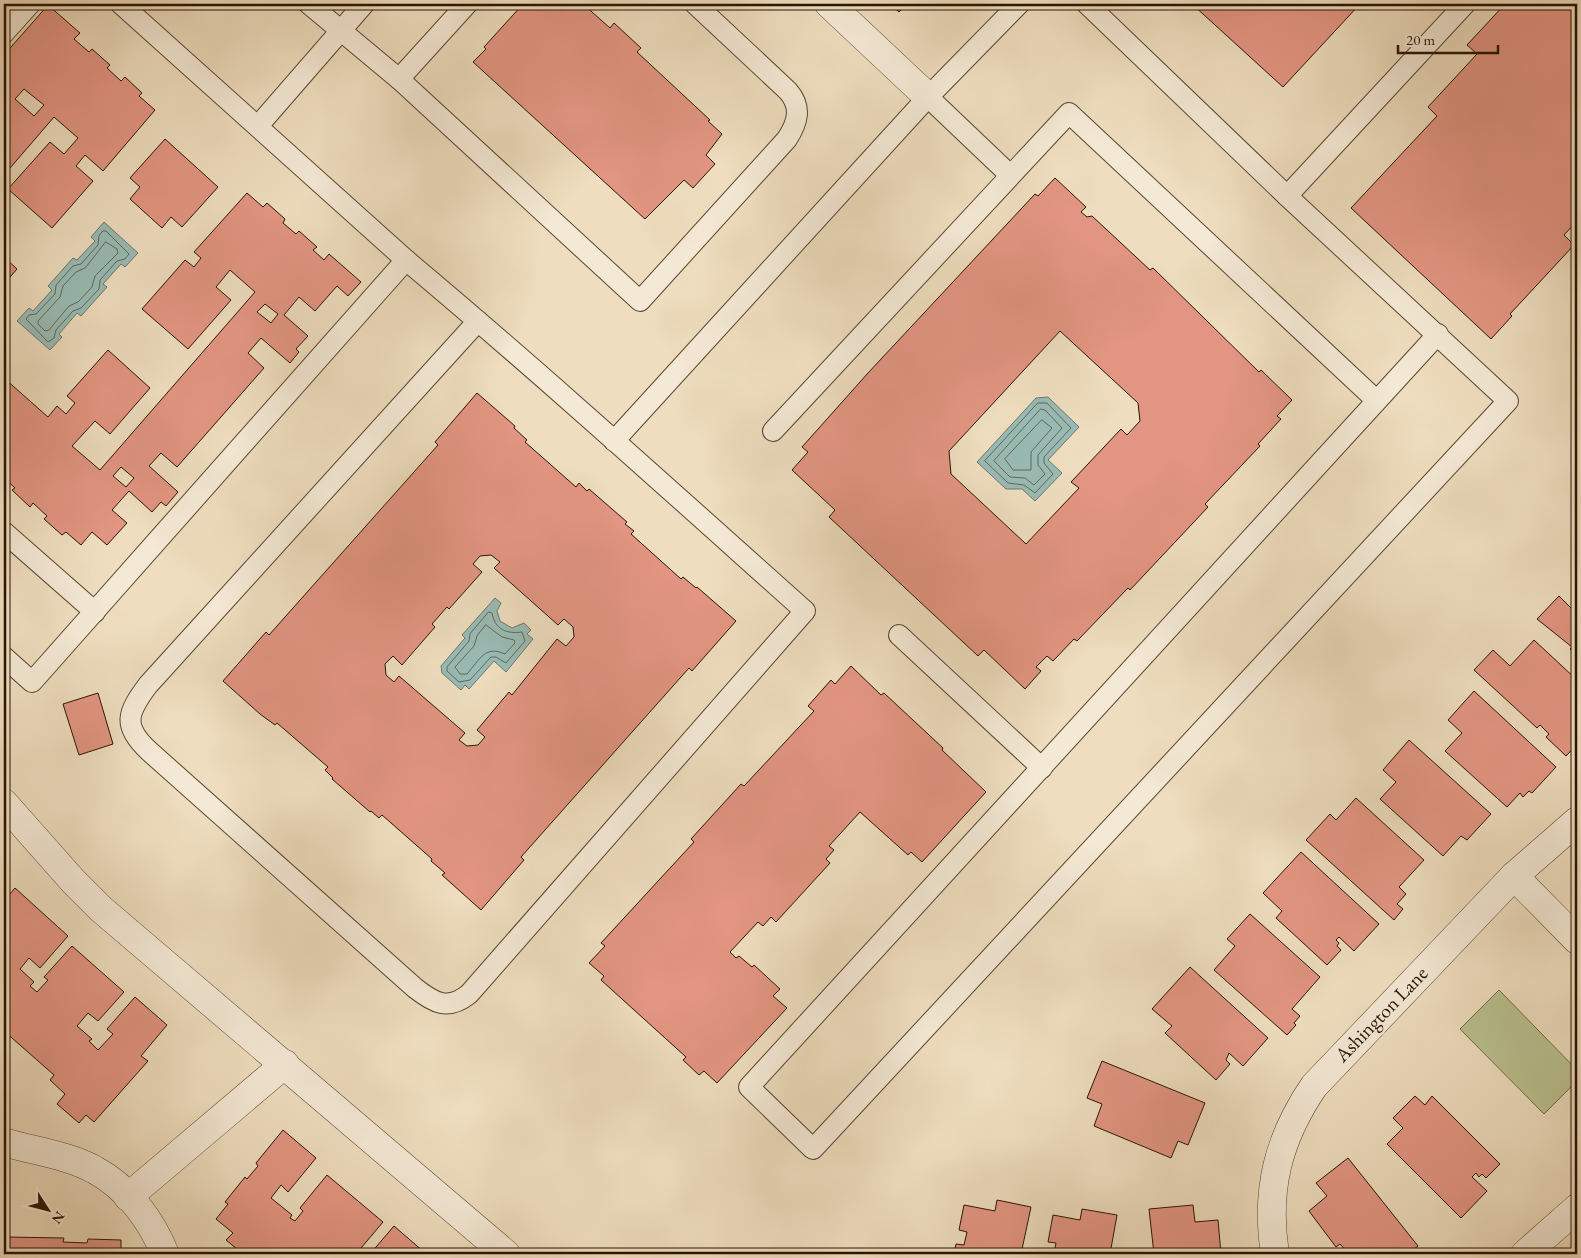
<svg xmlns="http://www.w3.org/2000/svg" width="1581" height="1258" font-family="'EB Garamond',serif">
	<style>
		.green { fill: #bac090; stroke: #726a48 }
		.water { fill: #99bbb4; stroke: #6c786c }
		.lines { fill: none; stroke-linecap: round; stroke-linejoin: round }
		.shore { stroke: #61685a; stroke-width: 1 }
		.building { fill: #e29582; stroke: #291400; fill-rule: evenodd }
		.lane-casing { stroke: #5a4630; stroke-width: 22 }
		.street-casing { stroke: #5a4630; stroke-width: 29 }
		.lane { stroke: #f4e9d5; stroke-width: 20 }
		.street { stroke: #f4e9d5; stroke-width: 28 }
		.labels { text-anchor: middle; stroke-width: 5; stroke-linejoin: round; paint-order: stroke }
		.street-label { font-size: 20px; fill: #291400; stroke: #f4e9d5 }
	</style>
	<rect width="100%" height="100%" fill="#eeddbe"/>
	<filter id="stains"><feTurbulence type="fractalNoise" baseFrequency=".004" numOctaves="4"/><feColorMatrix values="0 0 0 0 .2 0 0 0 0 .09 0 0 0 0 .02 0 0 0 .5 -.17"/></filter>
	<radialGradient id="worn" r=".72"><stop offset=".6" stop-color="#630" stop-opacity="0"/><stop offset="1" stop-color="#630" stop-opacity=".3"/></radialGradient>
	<path class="green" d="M1499,990L1577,1070V1081L1544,1114L1460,1029Z"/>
	<g class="water">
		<path d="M104,222L138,253L125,267L121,264L103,284L107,287L81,316L77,313L59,334L62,337L50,350L17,321L29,308L33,311L52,290L48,286L73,258L77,260L95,241L91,237Z"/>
		<path d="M1048,397L1079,427L1048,460L1062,473L1035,501L1022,489H1006L977,462L1036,398Z"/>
		<path d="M495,598L501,603L497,611L500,621L512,628L524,623L531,630L527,634L533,639L506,672L494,661L469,689L465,685L461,690L442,673L441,666L465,638L462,635Z"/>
	</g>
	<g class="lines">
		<g class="shore">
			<path d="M103,231H106L129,254L125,259L117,261L100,280L99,289L81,308L73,311L56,330L54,338L48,342L26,319L29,315L36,314L55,294L56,285L73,266L81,264L98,245L99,236Z"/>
			<path d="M106,242L117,249L118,253L95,276L92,287L78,302L69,306L49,330L45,331L38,324V321L60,297L63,286L76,272L85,268Z"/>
			<path d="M1038,403H1047L1071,428L1044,457V463L1053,474L1035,493L1024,485L1008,483L985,461Z"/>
			<path d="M1041,409L1045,410L1062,428L1038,455V465L1045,474L1034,485L1025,478L1010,477L994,461Z"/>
			<path d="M1042,420L1052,428L1031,452V470H1013L1005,459Z"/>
			<path d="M489,612L492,613C495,630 507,634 522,632L525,641L506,663L496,657H491L470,680L459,682L447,671V667L469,641L470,634Z"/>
			<path d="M486,625L502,637L514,640L515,643L505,654C485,645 480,659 467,674H460L455,667L474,646L477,636Z"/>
		</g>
	</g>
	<g class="building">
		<path d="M523,4H583L610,28L614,23L641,48L637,52L710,120L708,121L722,134L706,155L715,164L693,188L684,180L645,219L473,62L486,49L484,47Z"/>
		<path d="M890,4H907L899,12Z"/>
		<path d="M1192,4H1360L1283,87Z"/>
		<path d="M1505,4H1516L1520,7L1523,4H1577V221L1564,235L1574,245L1510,314L1512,316L1491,339L1351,208L1437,116L1428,107L1477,54L1467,45Z"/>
		<path d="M48,5L80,33L74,39L89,52L92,49L110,65L107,68L121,81L125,77L142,93L139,96L155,110L103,171L85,155L76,166L93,181L52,228L8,189L50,142L64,154L78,138L54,117L4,175V55ZM24,89L44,105L34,116L15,99Z"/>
		<path d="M165,139L218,187L182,227L171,217L162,228L130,199L140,187L130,178Z"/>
		<path d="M1055,178L1086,207L1081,212L1087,217L1092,216L1150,270L1153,268L1259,372L1261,370L1292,400L1277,416L1281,419L1258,444L1260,446L1205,504L1208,507L1130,590L1128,588L1077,641L1074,639L1053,661L1047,656L1036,667L1041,671L1025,689L984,650L978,656L829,517L835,510L792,470L808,452L802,447L868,373L1035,194L1038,196ZM1060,331L1138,403L1140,421L1127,435L1121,429L1071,482L1079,488L1026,544L951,474L949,451Z"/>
		<path d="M247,193L263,207L267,203L285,219L283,223L296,234L299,231L317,247L313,250L324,260L329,254L361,282L348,296L337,286L315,311L299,297L284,315L308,336L296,349L299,352L290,363L261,338L248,353L264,368L177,467L161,453L149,466L178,492L166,506L161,502L152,512L129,491L112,510L127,523L107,545L92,532L81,545L66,532L62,535L44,519L47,516L33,503L30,507L12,490L15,488L4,478V469L7,465L4,462V378L48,417L57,406L66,414L75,403L67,396L108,350L150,388L110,434L95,421L72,446L100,470L255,292L230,270L216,287L231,300L188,349L142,309L185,260L194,267L201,258L194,252ZM265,304L278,314L271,323L257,312ZM121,467L134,478L126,487L113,476Z"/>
		<path d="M4,257L17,269L4,284Z"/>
		<path d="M477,393L515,426L514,428L527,440L525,442L576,487L579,483L587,491L589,489L627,522L625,524L634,531L631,534L681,579L683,577L696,588L697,587L736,621L692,671L689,668L521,857L524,860L481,910L442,875L445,873L431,861L432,859L382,815L379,818L371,811L370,812L332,779L333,778L325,770L328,767L277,723L275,725L260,714L223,681L266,632L269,635L438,445L435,442ZM491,555L500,562L494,568L558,625L564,619L573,627L574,637L566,646L557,639L512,695L509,692L477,730L485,737L478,745L467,746L459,740L465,733L399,676L394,682L386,675L385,664L393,656L402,665L435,627L432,624L447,607L449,609L482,572L473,564L480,556Z"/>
		<path d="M1559,596L1572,609L1577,602V656L1570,649L1572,647L1537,619Z"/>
		<path d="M1534,640L1577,680V744L1566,756L1546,737L1549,734L1540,725L1537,728L1474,670L1493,650L1510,666Z"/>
		<path d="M851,666L881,695L884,693L943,748L942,750L986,792L922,862L911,852L908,855L860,812L829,846L834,850L826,859L830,863L776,922L771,917L763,926L758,922L730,952L736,958L739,956L752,967L754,965L780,989L773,996L787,1008L717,1083L704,1071L699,1075L683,1060L686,1057L601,980L604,976L589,963L605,946L601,943L694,842L691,839L741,784L744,786L814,711L808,706L831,680L835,684Z"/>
		<path d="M1474,691L1556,767L1532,793L1529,791L1523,797L1520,793L1507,807L1445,751L1462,733L1448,720Z"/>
		<path d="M98,693L113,744L79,755L63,704Z"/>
		<path d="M1409,740L1491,814L1467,840L1461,836L1443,856L1380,799L1396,782L1383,770Z"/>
		<path d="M1356,798L1424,860L1399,887L1406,894L1397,904L1403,909L1394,920L1306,840L1330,814L1336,820Z"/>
		<path d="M1301,852L1379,924L1354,951L1339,937L1336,940L1339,943L1337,946L1341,950L1327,965L1276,918L1282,911L1263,893Z"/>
		<path d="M15,888L68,936L40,968L29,958L20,969L34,982L30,986L37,992L48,980L44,977L72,946L124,992L98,1021L88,1013L77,1026L92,1039L89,1041L98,1050L113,1034L107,1029L135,997L167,1025L141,1056L148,1061L94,1122L86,1115L79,1123L57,1104L65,1094L50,1080L54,1075L4,1031V901Z"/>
		<path d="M1250,914L1320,977L1292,1009L1300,1016L1294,1023L1296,1025L1287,1035L1214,970L1235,946L1227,939Z"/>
		<path d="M1190,967L1268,1038L1243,1066L1229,1053L1226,1060L1230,1064L1216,1080L1165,1033L1172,1026L1152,1009Z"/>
		<path d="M1102,1061L1205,1103L1188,1145L1178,1141L1171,1158L1094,1126L1102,1104L1087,1098Z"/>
		<path d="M1415,1096L1425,1105L1432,1096L1500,1164L1486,1178L1482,1174L1479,1177L1476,1173L1472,1177L1487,1191L1461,1218L1387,1144L1403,1128L1393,1118Z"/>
		<path d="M283,1130L316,1158L288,1192L281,1185L271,1198L292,1215L290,1218L295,1221L303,1211L300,1208L327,1175L383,1222L356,1254L352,1252L350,1254H243L226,1240L233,1233L216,1219L228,1204L225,1202L245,1177L247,1179L258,1166L256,1163Z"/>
		<path d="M1348,1158L1418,1246L1408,1254H1349L1340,1244L1336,1247L1309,1211L1327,1196L1316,1183Z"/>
		<path d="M997,1200L1031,1207L1021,1254H954L956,1244L964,1245L967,1232L959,1230L964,1205L995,1211Z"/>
		<path d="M1193,1205L1195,1222L1218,1220L1221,1254H1154L1149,1209Z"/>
		<path d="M1082,1209L1117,1215L1110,1254H1054L1056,1243L1048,1242L1053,1215L1080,1220Z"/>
		<path d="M394,1226L424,1252L422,1254H370Z"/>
		<path d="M6,1237L64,1238L63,1242L87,1243L88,1239L121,1240V1254H5Z"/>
	</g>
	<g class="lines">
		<defs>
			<g id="lane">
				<path d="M309,4L399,79L640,301L787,139C798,122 802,107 788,91L695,4"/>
				<path d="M1087,4L1287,196L1508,401L813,1149L749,1087L1438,334"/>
				<path d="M4,33L30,4"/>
				<path d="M399,79L467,4"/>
				<path d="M928,97L1010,175"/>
				<path d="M258,126L364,4"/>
				<path d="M1287,196L1465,4"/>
				<path d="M406,260C542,374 673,493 805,611L469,994C448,1011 434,1003 415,988L149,751C122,726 127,713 148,685L478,321"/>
				<path d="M773,431L1069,113L1376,400"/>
				<path d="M614,441L928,97L1019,4"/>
				<path d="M4,532L95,612"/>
				<path d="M899,635L1042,768"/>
				<path d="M4,657L32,682L406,260L121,4"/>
			</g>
			<g id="street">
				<path d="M829,4L928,97"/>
				<path d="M4,803L73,881L101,909L506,1254"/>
				<path d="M1514,876L1577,940"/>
				<path d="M4,1142C33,1151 69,1155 95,1170C127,1187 152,1221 165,1254"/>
				<path d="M128,1197L285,1064"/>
				<path d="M1275,1254C1265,1190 1278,1139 1314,1086L1514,876L1577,821"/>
				<path d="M1525,1254L1577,1208"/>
			</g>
		</defs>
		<use href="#lane" class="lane-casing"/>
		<use href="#street" class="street-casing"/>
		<use href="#lane" class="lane"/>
		<use href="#street" class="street"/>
	</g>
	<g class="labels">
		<g class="street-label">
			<text transform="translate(1381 1014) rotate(-46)" y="7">Ashington Lane</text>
		</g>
	</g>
	<rect width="1581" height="1258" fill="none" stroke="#eeddbe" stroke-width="20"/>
	<rect x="5" y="5" width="1571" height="1248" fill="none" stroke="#291400" stroke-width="2.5"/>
	<rect x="10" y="10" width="1561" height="1238" fill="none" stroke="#291400"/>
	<g transform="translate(48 1210) rotate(126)" stroke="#f4e9d5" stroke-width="4" paint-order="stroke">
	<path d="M0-4L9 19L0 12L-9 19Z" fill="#291400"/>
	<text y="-8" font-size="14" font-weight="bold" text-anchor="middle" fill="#291400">N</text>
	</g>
	<path d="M1398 45v8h100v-8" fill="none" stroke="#291400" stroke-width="2.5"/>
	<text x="1406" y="45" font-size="15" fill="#291400" stroke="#f4e9d5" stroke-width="4" paint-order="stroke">20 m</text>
	<rect width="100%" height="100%" filter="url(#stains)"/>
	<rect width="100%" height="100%" fill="url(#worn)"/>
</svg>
